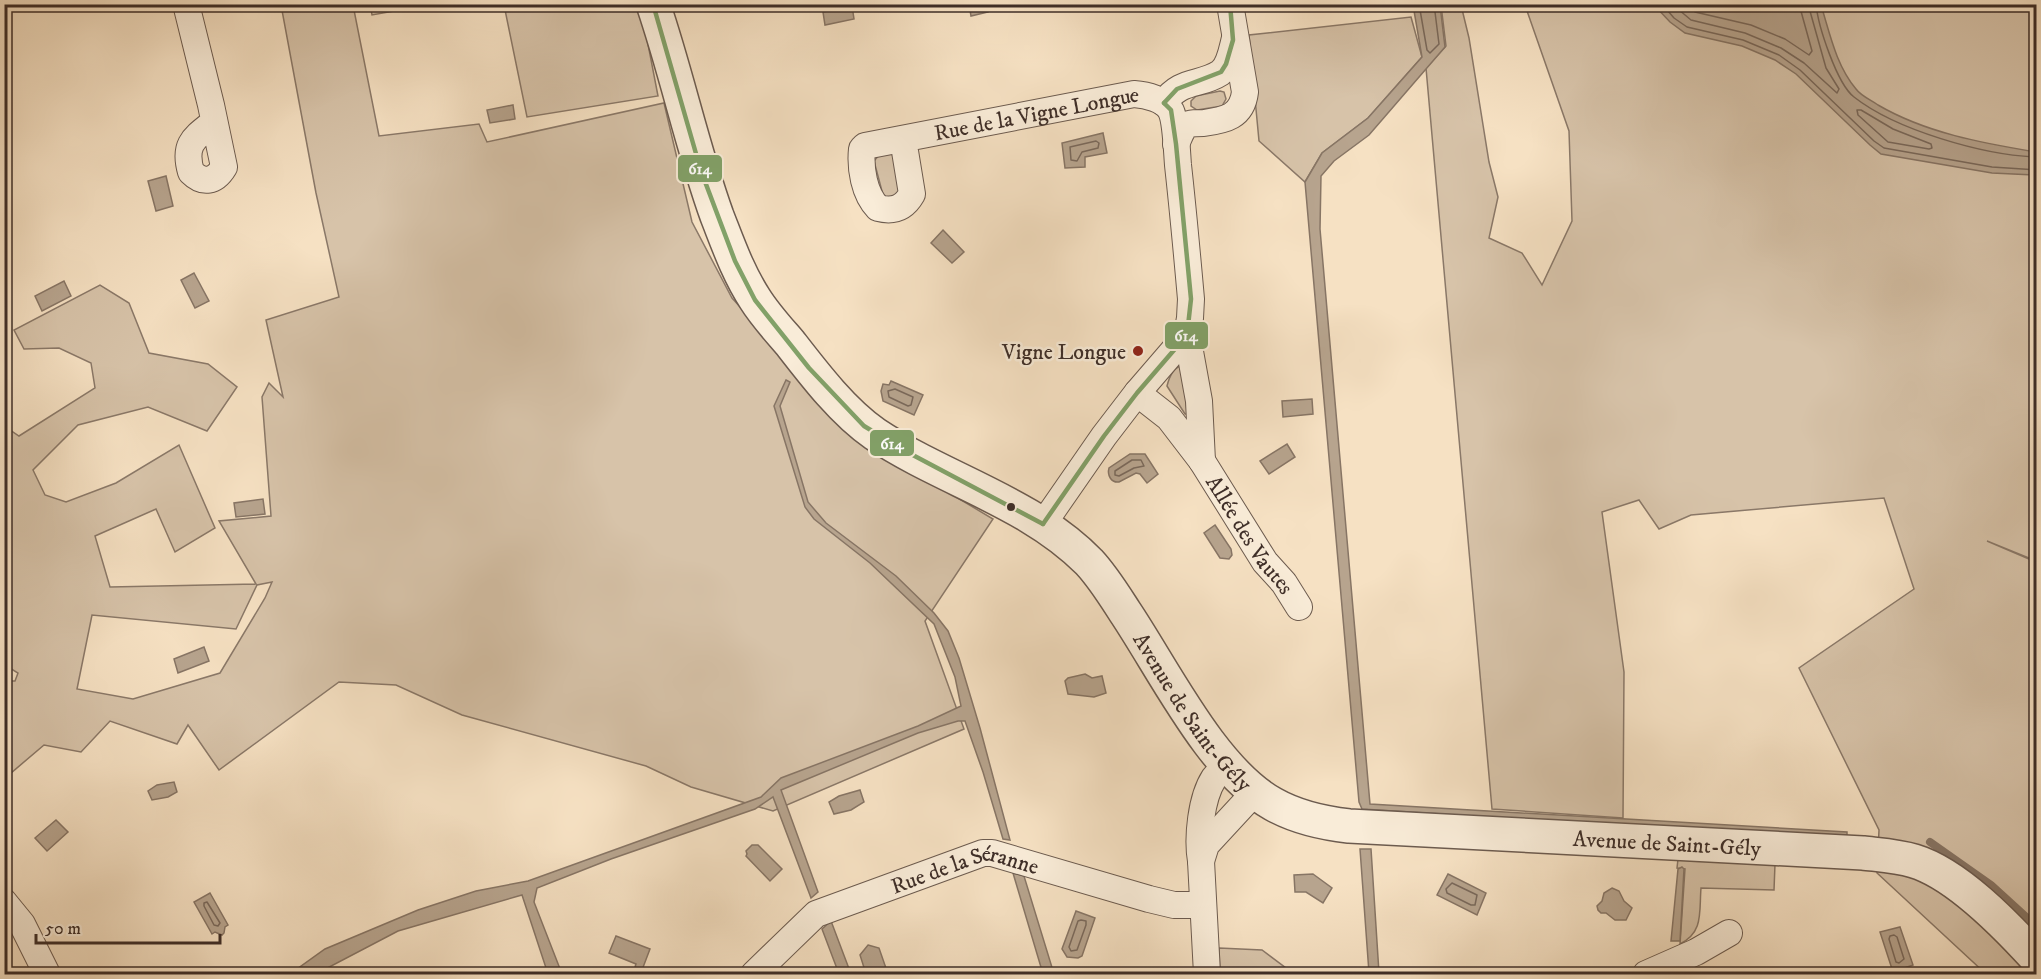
<svg xmlns="http://www.w3.org/2000/svg" width="2041" height="979" font-family="'IM FELL DW Pica',serif">
	<style>
		.green { fill: #d7c3a9; stroke: #8a7868; stroke-width: 1.5; fill-rule: evenodd }
		.water { fill: #b7a48e; stroke: #877565; stroke-width: 1.5 }
		.lines { fill: none; stroke-linecap: round; stroke-linejoin: round }
		.shore { stroke: #7a695b; stroke-width: 1.5 }
		.stream { stroke: #877565; stroke-width: 8 }
		.minor-casing { stroke: #6c5b4f; stroke-width: 28 }
		.tertiary-casing { stroke: #6c5b4f; stroke-width: 36 }
		.minor { stroke: #f9ecd8; stroke-width: 26 }
		.tertiary { stroke: #f9ecd8; stroke-width: 33 }
		.bus-1-casing { stroke: #f9ecd8; stroke-width: 9 }
		.bus-1 { stroke: #82a168; stroke-width: 4.5 }
		.poi-dot { fill: #8f2418; stroke: #f9ecd8; stroke-width: 2 }
		.bus-dot { fill: #3e2e28; stroke: #f9ecd8; stroke-width: 2 }
		.labels { text-anchor: middle; stroke-width: 5; stroke-linejoin: round; paint-order: stroke }
		.street-label { font-size: 22px; fill: #3e2e28; stroke: #f9ecd8 }
		.poi-label { font-size: 22px; fill: #3e2e28; stroke: #f9ecd8; text-anchor: end }
		.line-badge { stroke: #f9ecd8; stroke-width: 2 }
		.badge-label { font-size: 16px; text-anchor: middle; font-weight: bold; fill: #fff }
	</style>
	<rect width="100%" height="100%" fill="#f6e1c3"/>
	<filter id="stains"><feTurbulence type="fractalNoise" baseFrequency=".00333" numOctaves="4"/><feColorMatrix values="0 0 0 0 .2 0 0 0 0 .09 0 0 0 0 .02 0 0 0 .5 -.17"/></filter>
	<radialGradient id="worn" r=".72"><stop offset=".6" stop-color="#630" stop-opacity="0"/><stop offset="1" stop-color="#630" stop-opacity=".3"/></radialGradient>
	<g class="green">
		<path d="M281,5H353L379,136L479,124L487,142L664,103L692,222L732,298L862,441L993,519L925,621L964,729L773,811L691,787L646,766L462,715L396,685L339,682L219,770L188,725L177,744L110,721L81,752L44,745L11,773L5,770V681H15L18,673L5,665L4,426L19,436L95,388L91,363L59,348L24,349L14,330L100,285L129,303L149,353L208,364L237,387L207,431L148,407L78,425L33,470L45,495L66,502L116,483L179,445L215,528L175,552L156,509L95,536L110,587L256,584L219,521L271,516L262,397L269,383L283,397L266,320L339,297L316,193ZM272,582L265,598L220,673L133,699L77,689L92,615L236,629L257,585Z"/>
		<path d="M370,5V4L428,5L372,15Z"/>
		<path d="M504,5H638L642,13L658,96L527,117Z"/>
		<path d="M1441,5H1461L1469,38L1489,162L1498,197L1489,238L1522,253L1542,285L1572,221L1569,131L1526,8L1530,5H2036V561L1987,541L2036,562V974H1986L1877,873L1879,830L1799,668L1914,589L1884,498L1691,515L1659,529L1639,500L1602,512L1624,672L1623,818L1492,809L1426,68L1446,46Z"/>
		<path d="M1411,17L1422,57L1368,118L1322,153L1305,182L1259,141L1249,35Z"/>
		<path d="M1220,91L1224,92L1226,99L1222,106L1197,110L1191,106V101L1196,96Z"/>
		<path d="M889,153L893,155L900,189L896,196L888,198L883,195L874,161L880,154Z"/>
		<path d="M1181,366L1184,369L1187,414H1185L1167,386C1169,378 1173,368 1181,366Z"/>
		<path d="M1678,859L1775,864L1774,890L1701,888C1699,912 1704,932 1680,944L1685,869L1677,868Z"/>
		<path d="M1219,948L1262,950L1294,974H1220Z"/>
	</g>
	<g class="water">
		<path d="M969,5H986L988,12L971,16Z"/>
		<path d="M1413,5H1440L1445,47L1369,135L1334,161L1321,176L1320,229L1370,804L1847,832V839L1362,809L1359,802L1305,182L1322,153L1368,118L1422,57Z"/>
		<path d="M1654,5H1821C1830,34 1836,65 1856,89C1861,96 1871,100 1878,105C1926,133 1982,143 2036,152V175L1992,173L1881,154L1870,145L1796,74L1775,60L1742,46L1685,33L1670,22Z"/>
		<path d="M852,6L854,19L825,25L823,12Z"/>
		<path d="M513,105L515,119L490,123L487,110Z"/>
		<path d="M1103,133L1107,153L1085,157V167L1065,168L1062,143Z"/>
		<path d="M166,176L173,206L156,211L148,181Z"/>
		<path d="M943,230L964,252L952,263L931,243Z"/>
		<path d="M194,273L209,301L195,308L181,280Z"/>
		<path d="M64,281L71,296L42,311L35,296Z"/>
		<path d="M786,380L790,382L780,406L808,502L826,523L896,576L934,613L948,631L959,658L980,728L1010,840L1003,839L983,772L965,721H958L918,733L781,790L818,892L811,898L773,797L755,809L611,859L537,888L534,902L562,974H548L522,895L398,931L316,974H290L325,949L418,910L476,891L528,881L761,797L781,778L918,726L961,706L955,677L934,624L870,563L814,519L805,507L774,406Z"/>
		<path d="M891,381L923,395L914,415L883,401L881,391L883,384L889,385Z"/>
		<path d="M1312,399L1313,414L1283,417L1282,401Z"/>
		<path d="M1287,444L1295,457L1269,474L1260,461Z"/>
		<path d="M1130,454H1145L1158,474L1147,483L1140,474L1136,473L1119,482C1111,483 1107,475 1109,468Z"/>
		<path d="M263,499L265,514L236,517L234,503Z"/>
		<path d="M1215,525L1231,549L1232,555L1229,559L1220,558L1204,533Z"/>
		<path d="M204,647L209,661L178,673L174,659Z"/>
		<path d="M1085,674L1092,678L1102,676L1106,693L1094,697L1068,694L1065,681L1068,678Z"/>
		<path d="M174,782L177,792L168,797L152,800L148,791L157,785Z"/>
		<path d="M860,790L864,802L851,810L834,814L829,802L839,796Z"/>
		<path d="M56,820L68,832L47,851L35,838Z"/>
		<path d="M752,845H758L782,869L770,881L746,856L747,854L746,851Z"/>
		<path d="M1360,849H1371L1379,973H1369Z"/>
		<path d="M1682,867L1684,869L1680,941H1671L1678,869Z"/>
		<path d="M1013,873L1024,876L1054,974H1043Z"/>
		<path d="M1313,874L1332,888L1323,903L1306,892H1295L1294,875Z"/>
		<path d="M1448,874L1486,893L1477,915L1437,895Z"/>
		<path d="M1612,888L1619,891L1624,901L1632,908L1626,920H1615L1606,913H1601L1598,910L1597,906L1602,901L1604,893Z"/>
		<path d="M210,893L228,925L225,927L224,933L222,935L215,932L212,934L194,902Z"/>
		<path d="M1076,911L1095,918L1082,956L1078,958L1067,957L1062,949Z"/>
		<path d="M831,921L851,974H839L822,929Z"/>
		<path d="M1900,927L1913,965L1893,972L1880,932Z"/>
		<path d="M616,936L650,949L642,970L635,967L636,964L609,953Z"/>
		<path d="M868,945L879,948L888,974H866L860,955Z"/>
	</g>
	<g class="lines">
		<g class="shore">
			<path d="M1419,4L1427,50L1430,53L1439,44L1434,4"/>
			<path d="M1662,4L1674,18L1687,27L1743,40L1779,55L1800,70L1874,141L1884,148L1992,167L2036,170"/>
			<path d="M1672,4L1691,20L1745,33L1781,48L1804,63L1837,93L1839,89L1826,68L1808,4"/>
			<path d="M1684,4L1695,12L1751,25L1785,39L1809,55L1812,51L1799,4"/>
			<path d="M1816,4C1818,26 1837,84 1854,97C1896,130 1983,155 2036,157"/>
			<path d="M1857,110H1861L1893,129L1931,144L1932,148L1929,149L1888,142L1858,115Z"/>
			<path d="M1096,141L1099,143L1098,148L1082,152L1077,161L1071,160L1070,147Z"/>
			<path d="M895,389L913,397L911,405L908,406L889,397L888,391Z"/>
			<path d="M1132,460H1141L1144,466L1134,468L1119,476L1115,475V471Z"/>
			<path d="M1452,883L1477,895L1475,905H1471L1447,893L1446,889Z"/>
			<path d="M207,902L220,923L218,926L214,925L204,906V903Z"/>
			<path d="M1081,920L1086,921V925L1077,950L1071,951L1069,947L1078,921Z"/>
			<path d="M1894,935L1897,937L1904,959L1899,963L1896,962L1889,939L1890,936Z"/>
		</g>
		<path class="stream" d="M1930,842L1991,885L2036,926"/>
		<defs>
			<g id="minor">
				<path d="M186,4L211,105L224,167C215,182 203,184 191,172C183,144 194,138 214,122"/>
				<path d="M1164,103C1180,79 1200,86 1220,73C1230,66 1232,49 1235,38"/>
				<path id="s1" d="M903,139L912,194C904,208 894,212 878,208C864,194 860,168 862,149L865,146L1134,94C1146,95 1165,99 1171,111C1176,121 1177,153 1178,165C1183,210 1187,254 1191,299L1190,318L1187,335L1137,393L1104,436L1043,524"/>
				<path d="M1176,144C1179,138 1182,127 1189,124C1193,123 1200,123 1204,123C1225,120 1242,117 1245,92L1230,4"/>
				<path d="M1187,335L1199,401L1202,461"/>
				<path id="s2" d="M1137,393L1169,418L1202,461L1265,562L1284,583L1299,607"/>
				<path d="M1201,861L1206,845L1255,792"/>
				<path d="M4,902L22,924L47,974"/>
				<path id="s3" d="M754,974L816,914L983,853H992L1149,899L1174,905H1202"/>
				<path d="M1207,974L1201,861C1197,838 1201,798 1214,778C1218,773 1223,769 1228,764"/>
				<path d="M1646,974L1696,952L1729,933"/>
			</g>
			<g id="tertiary">
				<path id="s4" d="M653,4C677,74 692,147 717,216C728,244 738,273 755,299C765,315 778,329 790,343C814,374 843,412 875,434C944,480 1030,502 1089,562C1103,577 1114,595 1125,612C1164,670 1212,770 1273,804C1296,817 1322,823 1349,826L1863,853C1880,855 1898,856 1914,861C1957,874 2006,925 2036,958"/>
			</g>
		</defs>
		<use href="#minor" class="minor-casing"/>
		<use href="#tertiary" class="tertiary-casing"/>
		<use href="#minor" class="minor"/>
		<use href="#tertiary" class="tertiary"/>
		<defs>
			<g id="bus-1">
				<path d="M653,4L701,171L735,261L755,300L809,368L864,426L909,453L1043,524"/>
				<path d="M1164,103L1177,89L1221,72L1226,64L1233,40L1230,4"/>
				<path d="M1043,524L1104,436L1137,393L1187,335L1191,299L1176,144L1171,110L1164,103"/>
			</g>
		</defs>
		<use href="#bus-1" class="bus-1-casing"/>
		<use href="#bus-1" class="bus-1"/>
	</g>
	<circle class="poi-dot" cx="1138" cy="351" r="6"/>
	<circle class="bus-dot" cx="1011" cy="507" r="5"/>
	<g class="labels">
		<g class="street-label">
			<text dy="8" stroke="none"><textPath href="#s1" startOffset="338">Rue de la Vigne Longue</textPath></text>
			<text dy="8" stroke="none"><textPath href="#s2" startOffset="183">Allée des Vautes</textPath></text>
			<text dy="8" stroke="none"><textPath href="#s4" startOffset="927">Avenue de Saint-Gély</textPath></text>
			<text dy="8" stroke="none"><textPath href="#s4" startOffset="1449">Avenue de Saint-Gély</textPath></text>
			<text dy="8" stroke="none"><textPath href="#s3" startOffset="244">Rue de la Séranne</textPath></text>
		</g>
		<g class="poi-label">
			<text x="1126" y="359">Vigne Longue</text>
		</g>
	</g>
	<g class="line-badge">
		<rect x="677" y="154" width="46" height="29" rx="6" fill="#82a168"/>
		<rect x="1164" y="321" width="45" height="29" rx="6" fill="#82a168"/>
		<rect x="869" y="429" width="46" height="28" rx="6" fill="#82a168"/>
	</g>
	<g class="badge-label">
		<text x="700" y="174">614</text>
		<text x="1186" y="341">614</text>
		<text x="892" y="449">614</text>
	</g>
	<rect width="2041" height="979" fill="none" stroke="#f6e1c3" stroke-width="24"/>
	<rect x="6" y="6" width="2029" height="967" fill="none" stroke="#3e2e28" stroke-width="3"/>
	<rect x="12" y="12" width="2017" height="955" fill="none" stroke="#3e2e28" stroke-width="1.5"/>
	<path d="M36 934v9h184v-9" fill="none" stroke="#3e2e28" stroke-width="3"/>
	<text x="45" y="934" font-size="18" fill="#3e2e28" stroke="#f9ecd8" stroke-width="4.5" paint-order="stroke">50 m</text>
	<rect width="100%" height="100%" filter="url(#stains)"/>
	<rect width="100%" height="100%" fill="url(#worn)"/>
</svg>
